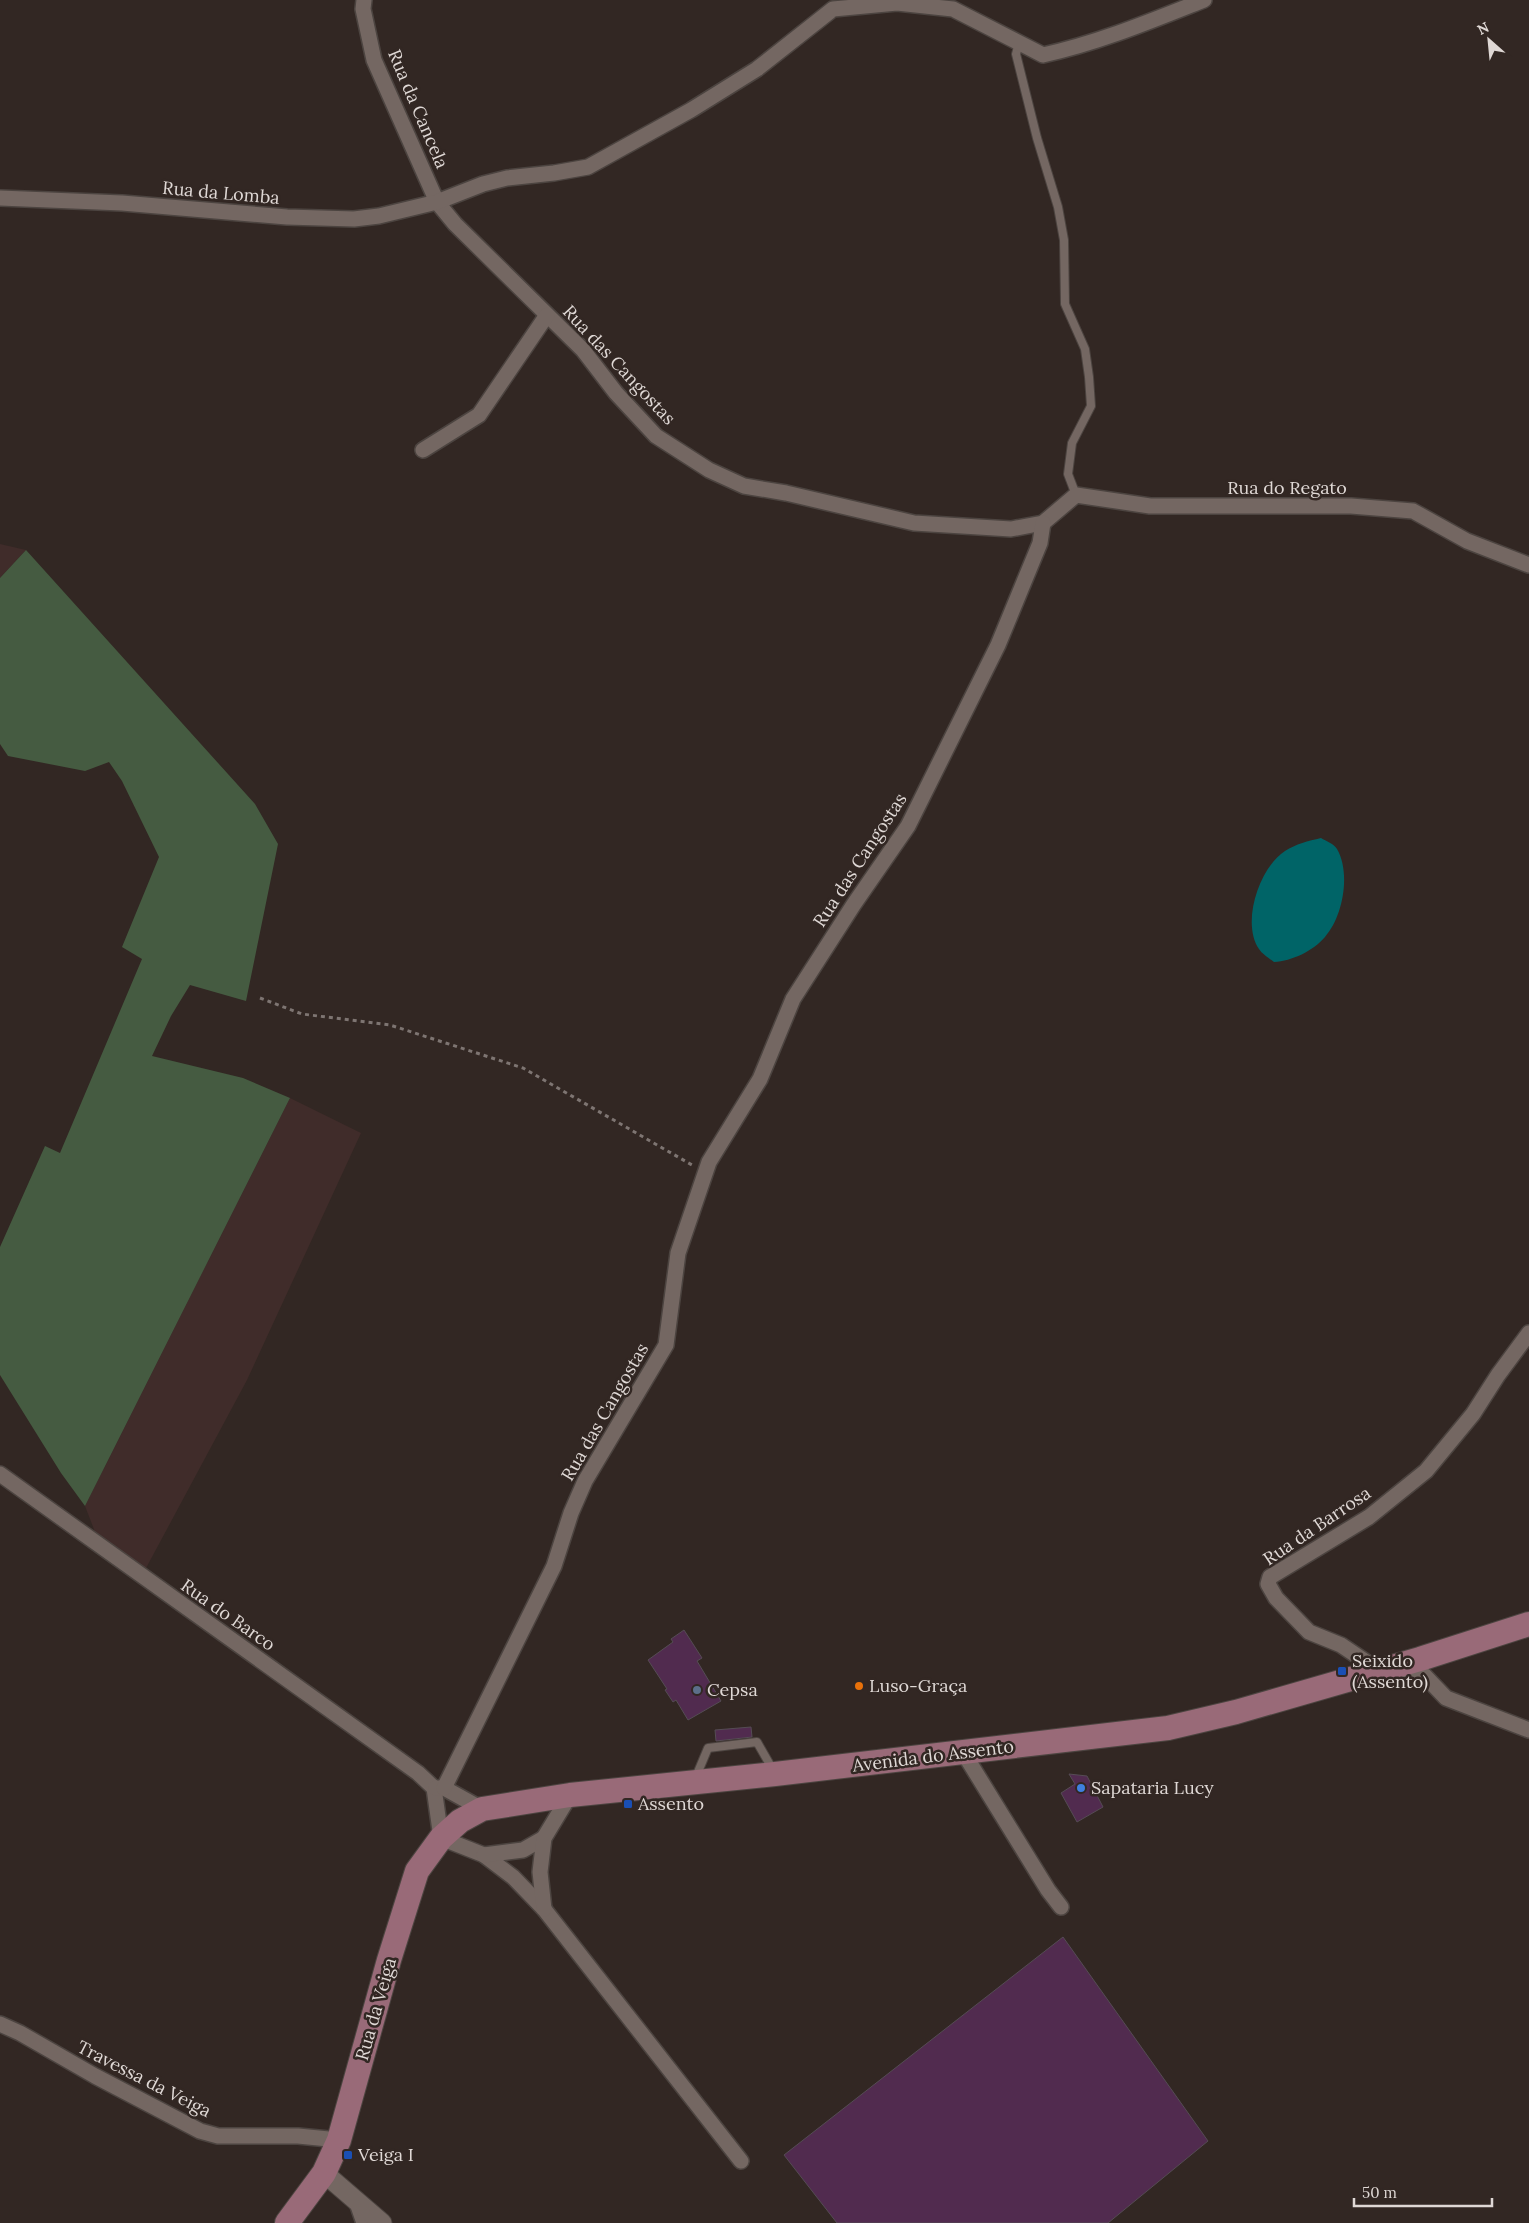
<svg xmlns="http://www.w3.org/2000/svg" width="1529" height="2223" font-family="Lora,serif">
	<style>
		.industrial { fill: #402c2a }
		.green { fill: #455b41 }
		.water { fill: #006467 }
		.building { fill: #512b4f; stroke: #554c54 }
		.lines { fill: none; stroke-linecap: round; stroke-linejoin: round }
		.service-casing { stroke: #4c4440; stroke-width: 10 }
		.minor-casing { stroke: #4c4440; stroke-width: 18 }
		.tertiary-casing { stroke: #4c4440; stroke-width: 21 }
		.primary-casing { stroke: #4c4440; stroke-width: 26 }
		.path { stroke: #7e7572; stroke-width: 3; stroke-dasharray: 4 4; stroke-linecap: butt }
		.service { stroke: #746762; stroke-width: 8 }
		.minor { stroke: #746762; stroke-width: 15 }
		.tertiary { stroke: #746762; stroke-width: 19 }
		.primary { stroke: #996a78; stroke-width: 24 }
		.transit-dot { fill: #1a4fb4; stroke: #322723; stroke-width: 2 }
		.food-dot { fill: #e8710a; stroke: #322723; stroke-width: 2 }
		.service-dot { fill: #5c6f8a; stroke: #322723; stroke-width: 2 }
		.shop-dot { fill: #3f7fe0; stroke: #322723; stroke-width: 2 }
		.labels { text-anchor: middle; stroke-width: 5; stroke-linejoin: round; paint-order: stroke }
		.street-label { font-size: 18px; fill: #dfd8d5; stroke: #322723 }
		.poi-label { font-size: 18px; fill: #dfd8d5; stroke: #322723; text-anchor: start }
	</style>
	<rect width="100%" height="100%" fill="#322723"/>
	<g class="industrial">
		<path d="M0,544L26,550L0,578Z"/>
		<path d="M290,1098L361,1133L247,1380L145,1570L97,1537L85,1506Z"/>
	</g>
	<path class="green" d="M26,550L255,804L278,844L246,1001L190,985L171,1016L152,1056L243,1078L290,1098L85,1506L61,1473L0,1375V1247L45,1146L60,1153L142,959L122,947L159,857L122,781L109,762L85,771L8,756L0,744V578Z"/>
	<path class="water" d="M1321,838C1326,841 1334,844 1337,849C1351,873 1343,917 1325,937C1313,951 1292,961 1274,962C1269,958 1262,954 1259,949C1241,923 1259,868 1285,851C1296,844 1308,841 1321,838Z"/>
	<g class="building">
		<path d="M684,1630L702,1658L697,1661L721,1701L688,1720L676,1700L673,1702L665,1690L667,1689L648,1660L673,1642L671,1639Z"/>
		<path d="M751,1727L752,1737L716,1741L715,1730Z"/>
		<path d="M1069,1774L1087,1776L1103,1807L1077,1822L1061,1793L1075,1784Z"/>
		<path d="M1063,1937L1208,2141L1108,2223H837L784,2155Z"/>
	</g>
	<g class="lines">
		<defs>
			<g id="service">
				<path d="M1019,43L1016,54L1037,138L1058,207L1064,240L1065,304L1085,349L1089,377L1091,406L1072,443L1068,474L1076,495"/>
				<path d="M695,1779L708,1748L757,1742L773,1770"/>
			</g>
			<g id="minor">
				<path d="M364,0L363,9L374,60L437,202L455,224L583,350L616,393L656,436L709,470L744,486L786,493L914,523L1011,529L1043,523L1076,495L1150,506H1351L1413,511L1467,541L1529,565"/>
				<path d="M0,198L122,203L287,217L354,219L379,216L437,202L483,184L507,178L554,173L588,167L691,110L757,69L833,9L897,3L953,9L1043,55C1098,43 1151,21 1204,0"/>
				<path d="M423,450L479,415L547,315"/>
				<path d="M1529,1333L1498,1375L1473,1414L1426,1471L1369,1517L1270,1577L1268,1584L1276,1598L1309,1632L1341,1645L1378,1670L1424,1675L1446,1698L1529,1730"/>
				<path d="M0,1474L418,1773L434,1788L441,1838L484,1855L513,1877L544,1909L741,2161"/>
				<path d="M963,1752L1048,1890L1061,1907"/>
				<path d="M436,1788H444L482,1809"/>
				<path d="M444,1788L554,1566L571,1513L585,1481L666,1345L678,1253L709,1162L760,1079L793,999L854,904L908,826L998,645L1040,543L1043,523"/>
				<path d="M484,1855L523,1850L544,1838"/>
				<path d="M544,1909L540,1872L544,1838L570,1795"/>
				<path d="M0,2024L20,2033L95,2076L200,2131L218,2136H298L339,2140"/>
				<path d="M356,2200L364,2223"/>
			</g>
			<path id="tertiary" d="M324,2173L382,2223"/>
			<path id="primary" d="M287,2223L324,2173L339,2140L389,1960L417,1871L441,1838L460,1821L482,1809L570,1795L775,1774L1168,1728L1236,1712L1420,1659L1529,1624"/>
		</defs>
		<use href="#service" class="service-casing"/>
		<use href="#minor" class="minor-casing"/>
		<use href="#tertiary" class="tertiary-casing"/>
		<use href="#primary" class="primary-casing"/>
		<path class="path" d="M260,998L302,1014L390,1025L523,1068L692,1165"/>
		<use href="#service" class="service"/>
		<use href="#minor" class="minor"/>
		<use href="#tertiary" class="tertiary"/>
		<use href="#primary" class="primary"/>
	</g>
	<g class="transit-dot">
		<rect x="1337" y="1666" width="10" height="10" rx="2.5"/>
		<rect x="623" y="1799" width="10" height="10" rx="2.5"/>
		<rect x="343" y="2150" width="10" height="10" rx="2.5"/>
	</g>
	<circle class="food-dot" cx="859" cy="1686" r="5"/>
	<circle class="service-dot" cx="697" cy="1690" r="5"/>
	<circle class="shop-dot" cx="1081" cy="1788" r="5"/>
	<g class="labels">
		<g class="street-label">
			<text transform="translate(418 109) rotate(67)" y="6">Rua da Cancela</text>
			<text transform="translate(221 193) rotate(5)" y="6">Rua da Lomba</text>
			<text transform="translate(619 365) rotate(47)" y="6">Rua das Cangostas</text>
			<text x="1287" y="494">Rua do Regato</text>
			<text transform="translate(860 860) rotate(-57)" y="6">Rua das Cangostas</text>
			<text transform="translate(605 1412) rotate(-60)" y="6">Rua das Cangostas</text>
			<text transform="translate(1317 1526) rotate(-34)" y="6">Rua da Barrosa</text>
			<text transform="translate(228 1615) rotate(35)" y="6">Rua do Barco</text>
			<text transform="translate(933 1756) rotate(-7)" y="6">Avenida do Assento</text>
			<text transform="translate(376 2009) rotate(-74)" y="6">Rua da Veiga</text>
			<text transform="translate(144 2079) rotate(27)" y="6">Travessa da Veiga</text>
		</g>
		<g class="poi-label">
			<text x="1352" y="1667">Seixido<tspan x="1352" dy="21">(Assento)</tspan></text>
			<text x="869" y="1692">Luso-Graça</text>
			<text x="707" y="1696">Cepsa</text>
			<text x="1091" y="1794">Sapataria Lucy</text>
			<text x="638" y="1810">Assento</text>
			<text x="358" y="2161">Veiga I</text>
		</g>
	</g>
	<g transform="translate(1489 40) rotate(333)" stroke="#322723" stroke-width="4" paint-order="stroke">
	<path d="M0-4L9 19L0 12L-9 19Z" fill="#dfd8d5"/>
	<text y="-8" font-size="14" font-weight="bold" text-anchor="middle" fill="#dfd8d5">N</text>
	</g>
	<path d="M1354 2198v8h138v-8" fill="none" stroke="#dfd8d5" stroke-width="2.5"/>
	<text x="1362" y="2198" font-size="15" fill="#dfd8d5" stroke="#322723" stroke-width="4" paint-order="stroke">50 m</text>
</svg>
